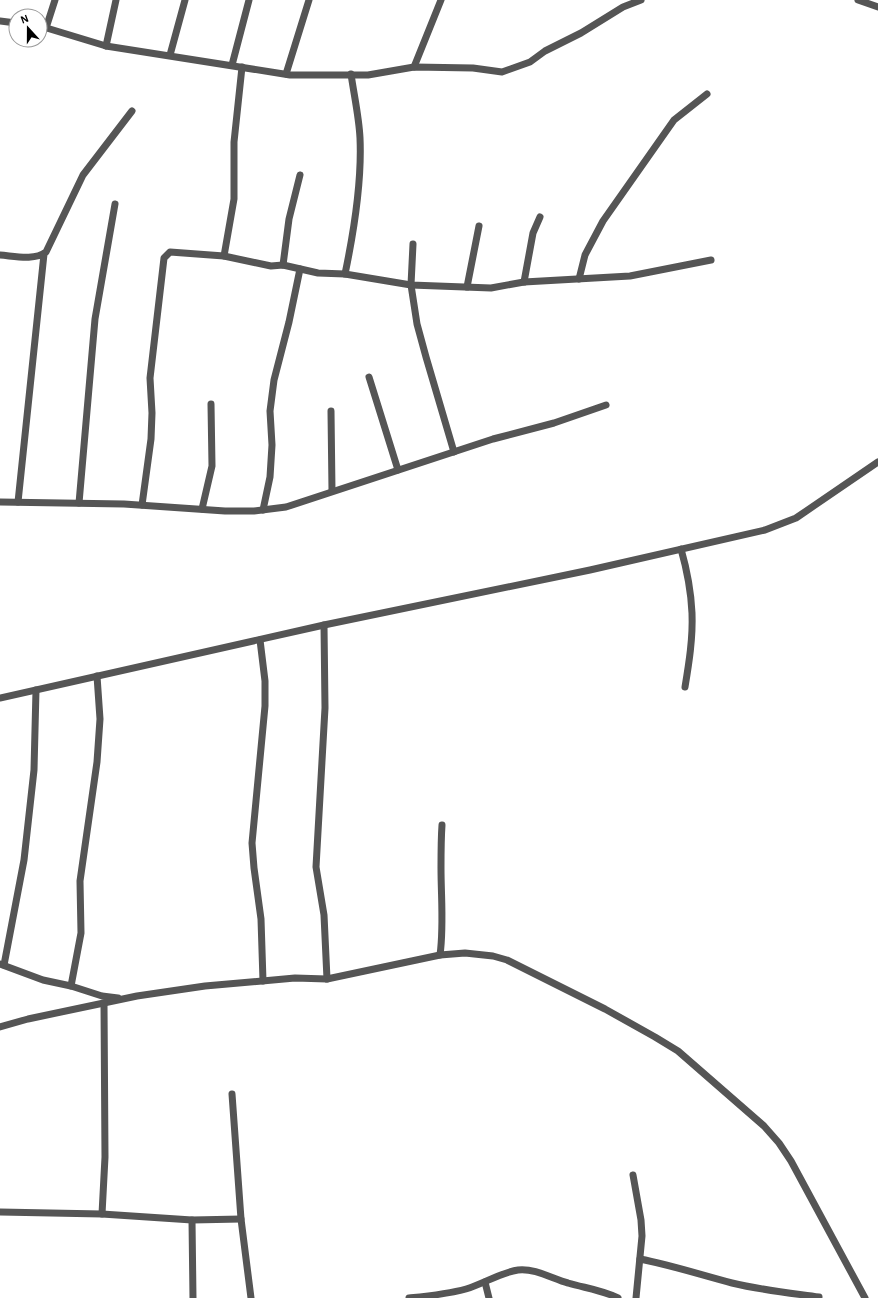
<svg xmlns="http://www.w3.org/2000/svg" width="878" height="1298" font-family="'Alegreya Sans',sans-serif">
	<style>
		.lines { fill: none; stroke-linecap: round; stroke-linejoin: round }
		.minor { stroke: #555; stroke-width: 7 }
	</style>
	<rect width="100%" height="100%" fill="#fff"/>
	<g class="lines">
		<g class="minor">
			<path d="M858,0L878,7"/>
			<path d="M0,21L16,23"/>
			<path d="M40,26L106,46L290,75H368L414,67L473,68L502,72L530,62L545,51L581,33L623,7L641,0"/>
			<path d="M46,28L55,0"/>
			<path d="M106,46L116,0"/>
			<path d="M170,55L185,0"/>
			<path d="M232,65L249,0"/>
			<path d="M414,67L441,0"/>
			<path d="M286,74L309,0"/>
			<path d="M413,244L411,285L417,324L426,357L454,452"/>
			<path d="M0,255C14,256 34,261 46,252L83,175L132,111"/>
			<path d="M224,256L234,199V142L242,67"/>
			<path d="M283,265L289,219L300,175"/>
			<path d="M345,274C354,231 362,182 360,138C359,117 354,95 351,74"/>
			<path d="M579,279L585,255L603,221L674,120L707,94"/>
			<path d="M524,282L533,233L540,217"/>
			<path d="M467,287L479,226"/>
			<path d="M369,377L398,470"/>
			<path d="M331,411L332,491"/>
			<path d="M0,502L124,504L225,511H254L286,507L493,439L554,423L606,405"/>
			<path d="M18,502L44,254"/>
			<path d="M79,503L95,319L115,204"/>
			<path d="M142,505L151,439L152,413L150,378L164,258L170,252L224,256L271,266L283,265L318,273L345,274L411,285L491,288L524,282L630,276L711,260"/>
			<path d="M202,509L212,466L211,404"/>
			<path d="M263,510L270,477L272,445L270,411L274,380L289,322L300,269"/>
			<path d="M681,549C687,570 691,591 692,613C693,638 689,663 685,687"/>
			<path d="M324,625L325,708L316,867L324,915L327,979"/>
			<path d="M260,640L265,681V706L252,843L254,868L261,919L263,981"/>
			<path d="M0,698L324,625L590,570L765,530L796,518L878,462"/>
			<path d="M440,955C444,926 441,897 441,868C441,854 441,839 442,825"/>
			<path d="M0,964L43,980L71,986L102,996L118,998"/>
			<path d="M4,965L24,860L34,770L36,690"/>
			<path d="M71,986L81,933L80,881L97,762L100,719L97,676"/>
			<path d="M0,1027L28,1019L137,996L205,986L295,978L327,979L440,955L465,953L493,956L507,960L605,1009L655,1037L678,1051L764,1126L779,1143L791,1161L865,1298"/>
			<path d="M232,1094L241,1219L251,1298"/>
			<path d="M633,1175L641,1220L642,1236L636,1298"/>
			<path d="M0,1212L102,1214L192,1220L241,1219"/>
			<path d="M102,1214L105,1157L104,1003"/>
			<path d="M192,1220L193,1298"/>
			<path d="M640,1259C671,1265 701,1275 732,1283C761,1290 790,1293 819,1297"/>
			<path d="M485,1282L489,1298"/>
			<path d="M409,1298C428,1296 448,1294 466,1289C483,1284 502,1272 518,1270C535,1268 553,1279 568,1283C585,1288 602,1290 618,1298"/>
		</g>
	</g>
	<g transform="translate(28 28) rotate(339)"><circle r="19" fill="#ffffff" stroke="#999999"/>
	<path d="M0-3L7 15L0 10L-7 15Z" fill="#000000"/>
	<text y="-6" font-size="11" font-weight="bold" text-anchor="middle" fill="#000000">N</text>
	</g>
</svg>
